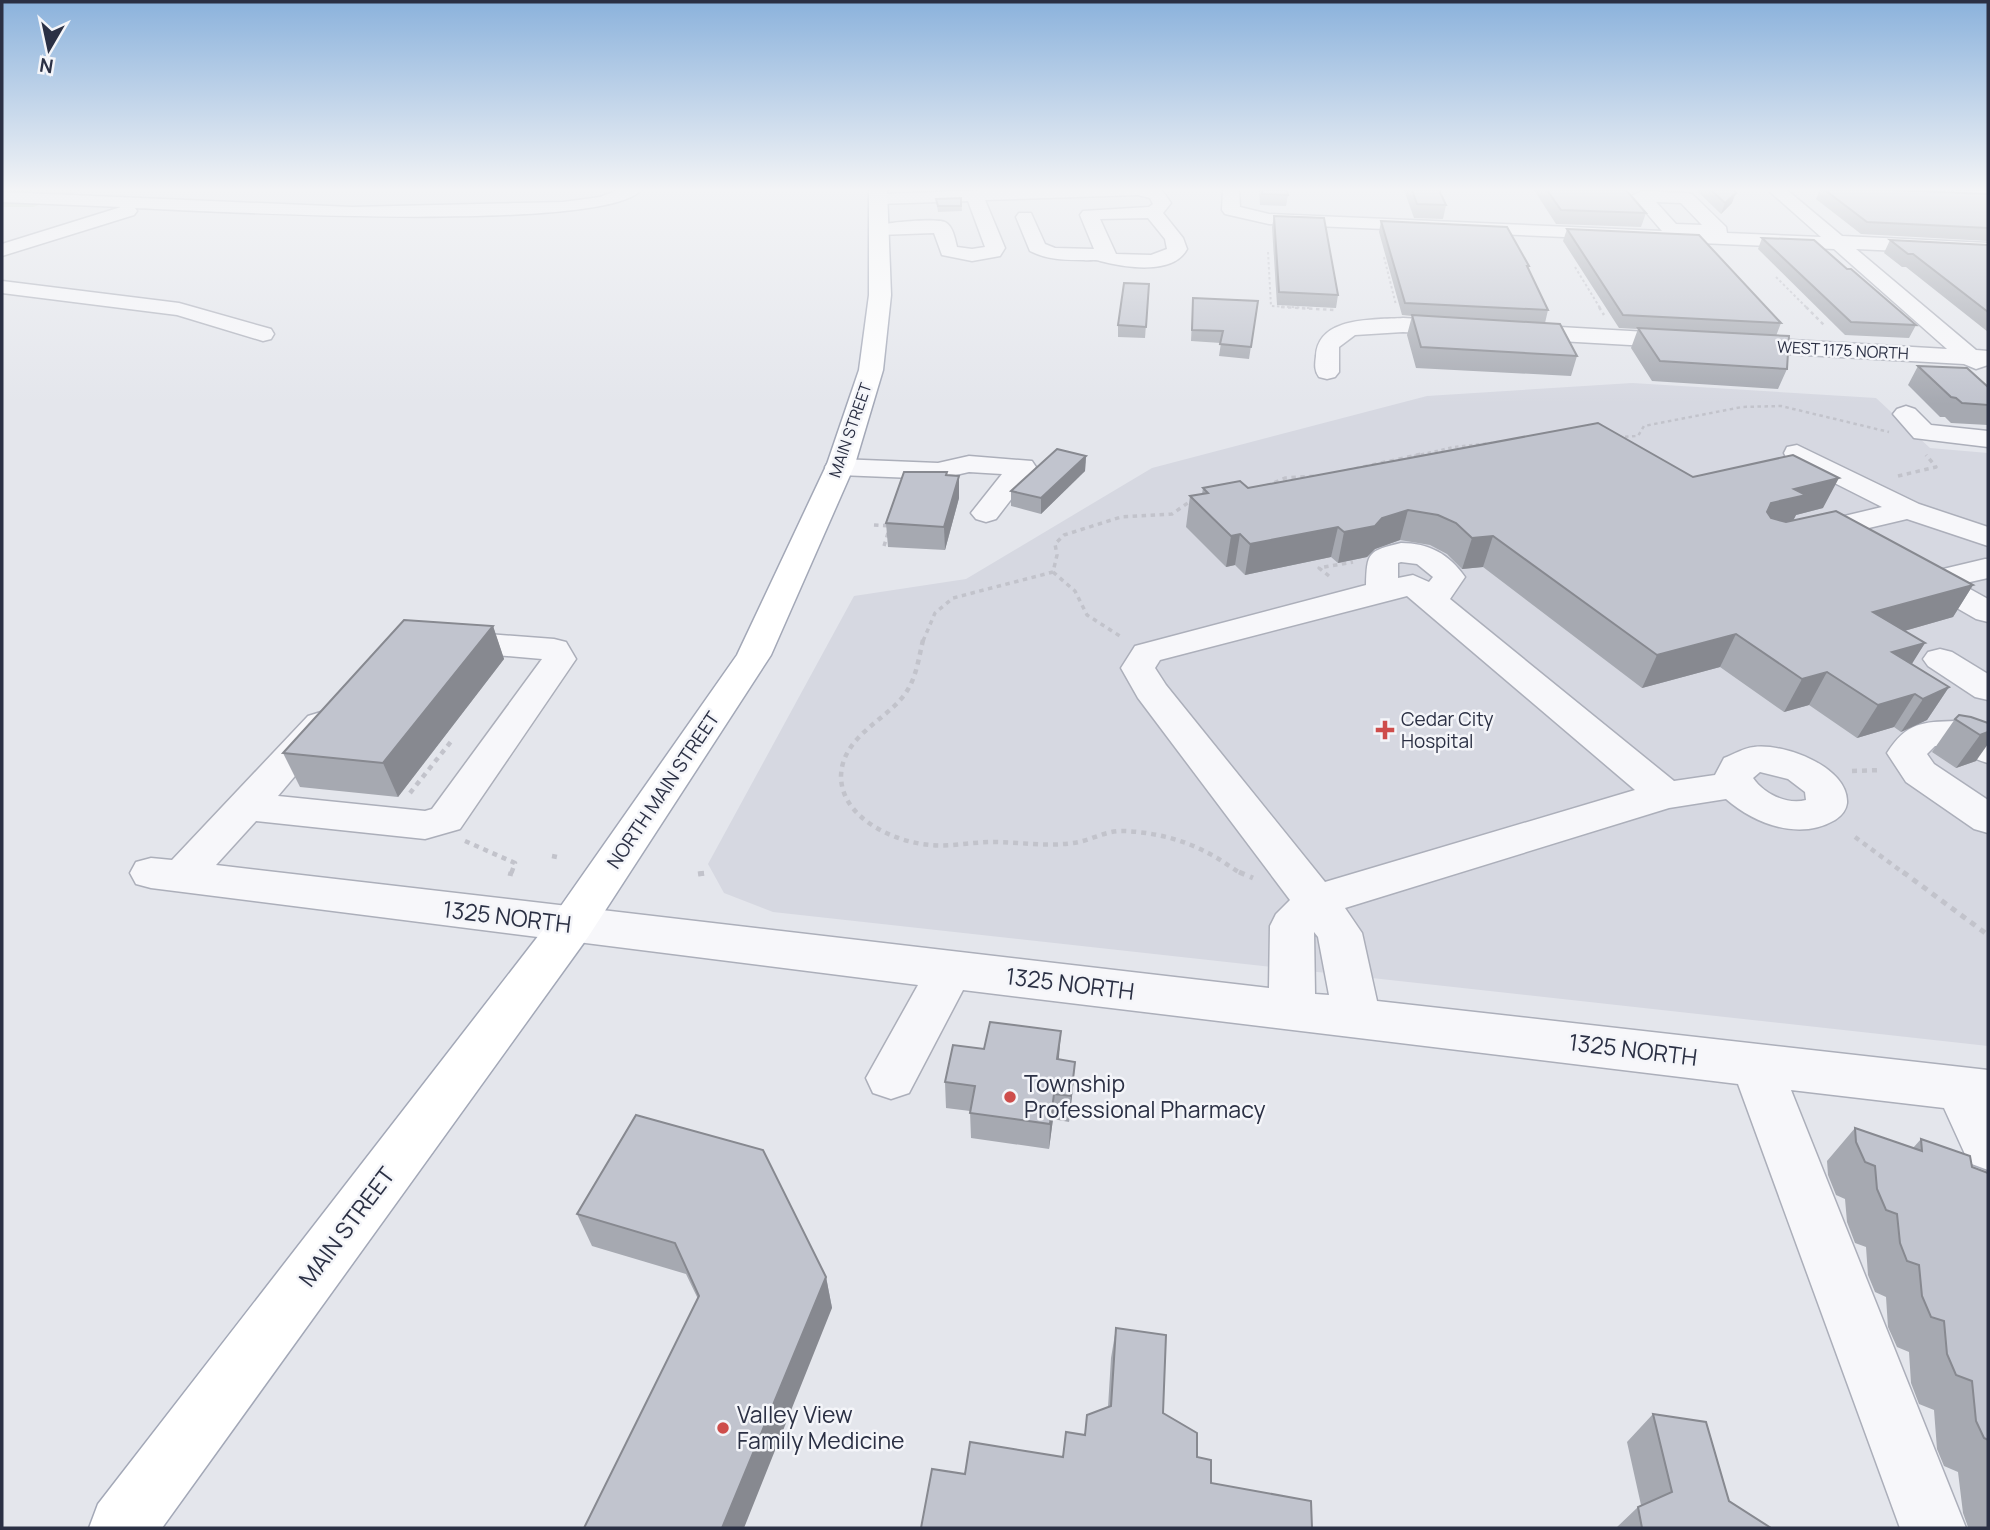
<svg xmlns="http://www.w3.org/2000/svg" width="1990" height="1530" font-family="Manrope,sans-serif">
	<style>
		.built { fill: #d6d8e1 }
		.green { fill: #c7d5c5 }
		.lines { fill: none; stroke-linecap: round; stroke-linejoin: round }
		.minor-casing { stroke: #acafba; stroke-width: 3 }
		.major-casing { stroke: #a3a8b7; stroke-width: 3 }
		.path-far4 { stroke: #c2c3cb; stroke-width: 2; stroke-dasharray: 2.5 2.5; stroke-linecap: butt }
		.path-far3 { stroke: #c2c3cb; stroke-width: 2.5; stroke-dasharray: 3.5 3.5; stroke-linecap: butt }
		.path-far2 { stroke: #c2c3cb; stroke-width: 3.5; stroke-dasharray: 4.5 4.5; stroke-linecap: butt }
		.path-far1 { stroke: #c2c3cb; stroke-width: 4.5; stroke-dasharray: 5 5; stroke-linecap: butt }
		.path { stroke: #c2c3cb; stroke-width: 5; stroke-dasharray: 6 6; stroke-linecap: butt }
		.minor { fill: #f7f7fa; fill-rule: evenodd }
		.major { fill: #fff; fill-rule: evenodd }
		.wall { fill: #a6a9b1 }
		.shaded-wall { fill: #878990 }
		.building { fill: #c1c4ce; stroke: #878990; stroke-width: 2 }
		.poi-dot { fill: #ce4d4b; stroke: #f4f5f9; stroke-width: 2.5 }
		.labels { text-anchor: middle; stroke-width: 5; stroke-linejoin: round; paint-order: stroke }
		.far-street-label { font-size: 16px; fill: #2b3044; stroke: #f4f5f9 }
		.poi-label { font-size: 19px; fill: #2b3044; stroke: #f4f5f9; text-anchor: start }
		.street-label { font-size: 19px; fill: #2b3044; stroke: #f4f5f9 }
		.near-street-label { font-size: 23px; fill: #2b3044; stroke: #f4f5f9 }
		.near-poi-label { font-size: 23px; fill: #2b3044; stroke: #f4f5f9; text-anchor: start }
	</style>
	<rect width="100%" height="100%" fill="#e4e6ec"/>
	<path class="built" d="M1632,383L1876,398L1930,448L1988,453V1046L773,912L724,893L708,864L854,596L966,579L1152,468L1427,396Z"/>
	<path class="green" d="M2,190H83L33,207H2Z"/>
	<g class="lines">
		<defs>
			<g id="minor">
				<path d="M618,190H641C604,234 208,211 135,208L137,211L134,215L2,256V244L121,207L2,202V192L352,207L563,202L600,197Z"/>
				<path d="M995,190H1162L1171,203L1163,213L1183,238L1187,249C1173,276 1123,267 1100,261C1096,259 1088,261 1084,260C1064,260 1048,260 1030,251L1016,217L1019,213H1031L1045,244L1055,248L1094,249L1080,215L1083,211L1149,207L1153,204L1150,198L1138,195L985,200L1005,248L1000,256L972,261L942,255L934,233L879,235L870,229C875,222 936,218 945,222C953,226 955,239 957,247L972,249L985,247L968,201L878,204L869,199L878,194ZM1148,218L1165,239L1167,249L1151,255L1116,254L1100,219Z"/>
				<path d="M1223,190H1239L1240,207L1269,214L1662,231L1632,196L1641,191L1686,193L1692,194L1726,227L1727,233L1821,237L1768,190H1787L1842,236L1988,243V255L1856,249L1976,350L1988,351V365L1976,369L1964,364L1403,332L1355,335L1339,347V372L1335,377L1327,379L1319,377C1314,370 1315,364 1316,356C1318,316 1374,320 1403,318L1947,349L1834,249L1269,224L1225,214L1222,210ZM1656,202L1681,203L1702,225L1676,224Z"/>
				<path d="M2,281L179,303L271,329L274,334L271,339L263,341L177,315L2,293Z"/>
				<path d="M1906,406L1915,409L1931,425L1988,431V447L1914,438L1893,414L1897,409Z"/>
				<path d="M1797,445L1919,504L1988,527V546L1907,519L1805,543L1794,540L1790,534L1794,528L1882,507L1787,459L1784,453L1787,447Z"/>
				<path d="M969,456L1032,461L1036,467L996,519L986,522L976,519L971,513L1002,474L969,472L938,479L839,475L829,473L825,467L829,461L839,459L938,463Z"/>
				<path d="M1401,543C1429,543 1449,554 1465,577L1450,599L1674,781L1715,775L1724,758C1734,754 1744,748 1754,747C1784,743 1849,767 1847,803C1846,811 1841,816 1835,820C1799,841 1755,824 1726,799L1669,808L1345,908L1362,933L1377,1001L1988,1070V1170L1969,1163L1944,1108L1791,1090L1966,1528H1900L1738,1084L963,990L909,1093L891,1099L873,1093L866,1078L918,985L151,888L136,884L130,873L136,862L151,858L172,860L308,716L321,712L334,716L339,724L278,796L425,811L432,809L542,659L448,651L436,648L431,641L436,634L448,631L554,639L566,642L576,659L460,829L425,839L256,821L216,865L1269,988L1270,926L1276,914L1290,900L1138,698L1121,668L1135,646L1366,585C1367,552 1368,551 1401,543ZM1401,562L1417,564L1433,577L1429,582L1413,575L1398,578V563ZM1407,596L1635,790L1325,882L1166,685L1155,668L1160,660ZM1760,772L1788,779L1805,792L1806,800C1787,805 1764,794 1753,778ZM1314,932L1318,937L1329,995L1315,994Z"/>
				<path d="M1985,559H1988V578L1961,584L1988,599V622L1976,619L1922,588L1917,581L1922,574Z"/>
				<path d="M1940,649L1952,652L1988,674V700L1975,697L1928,666L1923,659L1928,652Z"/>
				<path d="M1956,721L1988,735V763C1969,758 1955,745 1935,746L1927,754L1934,764L1988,800V833L1974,829L1906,782L1887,753C1907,722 1922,722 1956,721Z"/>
			</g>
			<path id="major" d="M869,190H887L891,295L883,370L855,464L771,655L588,937L162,1528H89L98,1504L556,913L737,655L827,464L859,370L869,295Z"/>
		</defs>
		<use href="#minor" class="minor-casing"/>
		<use href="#major" class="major-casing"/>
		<g class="path-far4">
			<path d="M1268,252L1271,306L1309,308"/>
			<path d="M1384,257L1396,305"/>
			<path d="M1575,267L1600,308"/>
			<path d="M1776,277L1807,308"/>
		</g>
		<g class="path-far3">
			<path d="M1281,307L1334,310"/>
			<path d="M1599,307L1604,315"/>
			<path d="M1806,307L1824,325"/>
			<path d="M1618,437L1638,436L1644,426L1742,407L1781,406L1889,432"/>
			<path d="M1414,456L1454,447L1492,443"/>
		</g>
		<g class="path-far2">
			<path d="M1337,473L1421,454"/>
			<path d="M1898,476L1936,467L1926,455"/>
			<path d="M1266,486L1285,478L1318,476"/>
			<path d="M874,525L890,526"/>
			<path d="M884,546L888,533"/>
			<path d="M1053,572L1075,591L1087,615L1123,638"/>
			<path d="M1329,576L1319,568L1353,562"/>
			<path d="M923,641L935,613L953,598L1053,572L1057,555L1055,544L1064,535L1121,517L1172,514L1192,500"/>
		</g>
		<g class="path-far1">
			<path d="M923,640C918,661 916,682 901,699C880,723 842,739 841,776C841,818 894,842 930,845C951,847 972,842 993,842C1020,842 1046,847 1073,843C1090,841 1106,830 1124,831C1151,832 1182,839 1206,852C1219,858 1230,867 1242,874"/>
			<path d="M1852,771L1881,770"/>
			<path d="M410,793L453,739"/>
			<path d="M1855,837L1905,874"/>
			<path d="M465,841L515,863L511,874"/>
			<path d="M552,856L557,857"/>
			<path d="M699,874L706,873"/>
		</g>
		<g class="path">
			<path d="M1239,872L1253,878"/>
			<path d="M1903,872L1988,935"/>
			<path d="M698,874L706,873"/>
			<path d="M510,876L511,872"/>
		</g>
		<use href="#minor" class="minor"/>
		<use href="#major" class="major"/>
	</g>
	<g class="wall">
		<path d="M1259,190H1287L1288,195L1286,206L1260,205Z"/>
		<path d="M1404,190H1439L1446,205L1443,219L1414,218Z"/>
		<path d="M1534,190H1626L1646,213L1641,227L1556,224Z"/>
		<path d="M1696,190H1734L1732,203L1721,214Z"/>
		<path d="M1820,190H1892L1988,194V241L1861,234L1816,199Z"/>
		<path d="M1909,190H1988V191Z"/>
		<path d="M961,198L962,211L938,212L936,199Z"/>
		<path d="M1274,216L1338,295L1336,308L1277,305L1272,227Z"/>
		<path d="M1381,221L1529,266L1528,269L1548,310L1545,323L1577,356L1571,376L1416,368L1407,335L1412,316L1402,315L1379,232Z"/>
		<path d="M1567,229L1781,323L1776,336L1787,369L1778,389L1652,381L1631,348L1638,329L1619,328L1563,241Z"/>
		<path d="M1762,238L1847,269L1916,325L1909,338L1845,335L1758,249Z"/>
		<path d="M1890,240L1988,245V332L1906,267H1902L1884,253Z"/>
		<path d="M1149,284L1145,338L1118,337V325Z"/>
		<path d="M1193,298L1258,301L1249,359L1219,356L1221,343L1191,341Z"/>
		<path d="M1918,366L1988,387V425L1951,423L1945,417H1940L1908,385Z"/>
		<path d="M1086,456L1085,471L1041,514L1011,506V491Z"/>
		<path d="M947,472V475L959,476V498L945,550L888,547L886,523Z"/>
		<path d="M1693,477L1823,508L1796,515L1793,520L1973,585L1953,617L1904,631L1925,643L1911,664L1949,687L1927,720L1901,732L1894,727L1857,738L1809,705L1784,712L1720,667L1642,688L1483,567L1462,569L1447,554L1430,545L1400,540L1375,549L1367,557L1338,563L1331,557L1245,575L1235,565L1226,567L1186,527L1190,496L1202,494L1203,488H1248Z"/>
		<path d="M493,626L504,659L398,797L300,787L283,753Z"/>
		<path d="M1955,719L1988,723L1976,761L1956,768L1932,752Z"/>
		<path d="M1059,1060L1073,1087L1069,1122L1053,1119L1049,1149L971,1138L970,1111L946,1108L945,1082Z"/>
		<path d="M1855,1128L1913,1148L1921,1139L1972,1167L1988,1173V1528H1968V1527L1963,1513L1958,1472L1944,1466L1937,1449L1934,1410L1919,1404L1911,1383L1909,1352L1897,1347L1888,1327L1886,1297L1875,1292L1868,1275L1866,1247L1855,1243L1847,1222L1845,1199L1836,1195L1828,1175L1827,1161Z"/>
		<path d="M577,1214L826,1277L832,1308L698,1299L686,1274L592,1246Z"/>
		<path d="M1116,1328L1163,1413L1197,1457L1211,1483L965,1474L1063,1457L1085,1435L1087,1415L1108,1407L1111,1358Z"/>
		<path d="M1653,1414L1729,1501L1771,1528H1616L1638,1507L1641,1505L1627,1442Z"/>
	</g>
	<g class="shaded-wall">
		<path d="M1736,193L1732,203L1721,214L1725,203Z"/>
		<path d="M1086,456L1085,471L1041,514V498Z"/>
		<path d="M959,476V498L945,550L944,527Z"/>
		<path d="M1839,478L1823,508L1796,515L1791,525L1757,534L1771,503L1794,489Z"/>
		<path d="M1408,510L1400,540L1375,549L1367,557L1338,563L1344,532L1382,518Z"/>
		<path d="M1338,527L1331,557L1245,575L1250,544Z"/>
		<path d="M1240,534L1235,565L1226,567L1231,536Z"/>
		<path d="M1493,536L1483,567L1462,569L1472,538Z"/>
		<path d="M1973,585L1953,617L1855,645L1873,612Z"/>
		<path d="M493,626L504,659L398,797L383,763Z"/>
		<path d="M1736,634L1720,667L1642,688L1657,655Z"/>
		<path d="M1925,643L1905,675L1892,652Z"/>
		<path d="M1827,672L1809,705L1784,712L1802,679Z"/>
		<path d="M1949,687L1927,720L1901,732L1923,699Z"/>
		<path d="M1915,694L1894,727L1857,738L1878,705Z"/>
		<path d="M1988,732V744L1976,761L1956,768L1980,735Z"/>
		<path d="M1061,1031L1059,1057L1055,1085L1057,1059Z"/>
		<path d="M1075,1062L1073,1087L1069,1122L1071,1096Z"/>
		<path d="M1054,1094L1053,1119L1049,1149L1050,1124Z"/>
		<path d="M826,1277L832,1308L744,1528H722Z"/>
	</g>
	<g class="building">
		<path d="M1262,190H1287L1288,195L1262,194Z"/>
		<path d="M1412,190H1439L1446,205L1417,204Z"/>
		<path d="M1547,190H1626L1646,213L1561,210Z"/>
		<path d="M1711,190H1734L1736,193L1725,203Z"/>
		<path d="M1825,190H1892L1988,194V228L1867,222Z"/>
		<path d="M961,198V206H938L936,199Z"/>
		<path d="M1274,216L1324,218L1338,295L1279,292Z"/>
		<path d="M1381,221L1507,227L1529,266H1527L1548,310L1405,303Z"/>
		<path d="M1567,229L1699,235L1781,323L1623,315Z"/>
		<path d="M1762,238L1814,240L1847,269H1851L1916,325L1851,322Z"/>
		<path d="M1890,240L1988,245V312L1913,254H1908Z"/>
		<path d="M1124,283L1149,284L1146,327L1118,325Z"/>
		<path d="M1193,298L1258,301L1251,347L1220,344L1223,331L1192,330Z"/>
		<path d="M1412,315L1560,324L1577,356L1421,347Z"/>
		<path d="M1638,328L1789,336L1787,369L1660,361Z"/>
		<path d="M1918,366L1967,368L1988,387V405L1962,403L1956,398L1951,397Z"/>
		<path d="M1598,423L1693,477L1793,455L1839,478L1794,489L1806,495L1771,503L1767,512L1771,518L1786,522L1836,511L1973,585L1873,612L1925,643L1892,652L1949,687L1923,699L1915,694L1878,705L1827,672L1802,679L1736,634L1657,655L1493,536L1472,538L1456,523L1438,515L1408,510L1382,518L1375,526L1344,532L1338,527L1250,544L1240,534L1231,536L1190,496L1208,493L1203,488L1240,481L1248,488Z"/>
		<path d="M1057,449L1086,456L1041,498L1011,491Z"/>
		<path d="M904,472H947L946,475L959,476L944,527L886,523Z"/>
		<path d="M404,620L493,626L383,763L283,753Z"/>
		<path d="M1959,715L1971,717L1988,723V732L1980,735L1955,719Z"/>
		<path d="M990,1022L1061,1031L1057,1059L1075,1062L1071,1096L1054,1094L1050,1124L970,1113L975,1086L945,1082L953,1045L984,1049Z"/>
		<path d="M636,1115L763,1150L826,1277L722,1528H584L699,1296L675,1243L577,1214Z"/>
		<path d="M1855,1128L1922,1151L1921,1139L1970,1156L1972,1167L1988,1173V1440L1984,1438L1976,1421L1972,1381L1956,1375L1947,1354L1944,1321L1931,1317L1922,1296L1919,1265L1907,1261L1900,1243L1897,1214L1886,1210L1877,1189L1875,1166L1865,1162L1856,1142Z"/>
		<path d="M1116,1328L1166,1335L1163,1413L1197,1433V1457L1211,1460V1483L1311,1501L1312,1528H921L932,1469L965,1474L970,1442L1063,1457L1066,1432L1085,1435L1087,1415L1111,1406Z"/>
		<path d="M1653,1414L1706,1422L1729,1501L1771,1528H1642L1638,1507L1672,1492Z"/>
	</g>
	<linearGradient id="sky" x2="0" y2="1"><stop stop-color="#8bb2dc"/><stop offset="0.47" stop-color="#f3f4f6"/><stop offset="1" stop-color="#f3f4f6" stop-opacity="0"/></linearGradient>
	<rect width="1990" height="404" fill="url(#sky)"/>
	<g class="poi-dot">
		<path d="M1381.5 719.5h7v7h7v7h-7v7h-7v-7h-7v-7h7z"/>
		<circle cx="1010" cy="1097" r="7"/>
		<circle cx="723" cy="1428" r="7"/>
	</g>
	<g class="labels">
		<g class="far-street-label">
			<text transform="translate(1843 350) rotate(3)" y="6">WEST 1175 NORTH</text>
			<text transform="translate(850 430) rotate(-71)" y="6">MAIN STREET</text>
		</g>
		<g class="poi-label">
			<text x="1401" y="726">Cedar City<tspan x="1401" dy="22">Hospital</tspan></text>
		</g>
		<g class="street-label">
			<text transform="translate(663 790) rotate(-56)" y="7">NORTH MAIN STREET</text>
		</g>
		<g class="near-street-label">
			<text transform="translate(507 917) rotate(7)" y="8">1325 NORTH</text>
			<text transform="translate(1070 984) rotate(7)" y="8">1325 NORTH</text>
			<text transform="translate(1633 1050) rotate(7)" y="8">1325 NORTH</text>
			<text transform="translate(347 1227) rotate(-53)" y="8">MAIN STREET</text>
		</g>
		<g class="near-poi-label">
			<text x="1024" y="1092">Township<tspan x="1024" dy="26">Professional Pharmacy</tspan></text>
			<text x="737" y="1423">Valley View<tspan x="737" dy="26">Family Medicine</tspan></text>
		</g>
	</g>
	<rect width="1990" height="1530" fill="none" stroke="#2b3044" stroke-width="7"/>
	<g transform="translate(49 49) rotate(189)" stroke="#f4f5f9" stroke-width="5" paint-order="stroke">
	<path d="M0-5L12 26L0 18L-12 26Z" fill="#2b3044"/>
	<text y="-10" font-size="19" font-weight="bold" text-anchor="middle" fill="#2b3044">N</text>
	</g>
</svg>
